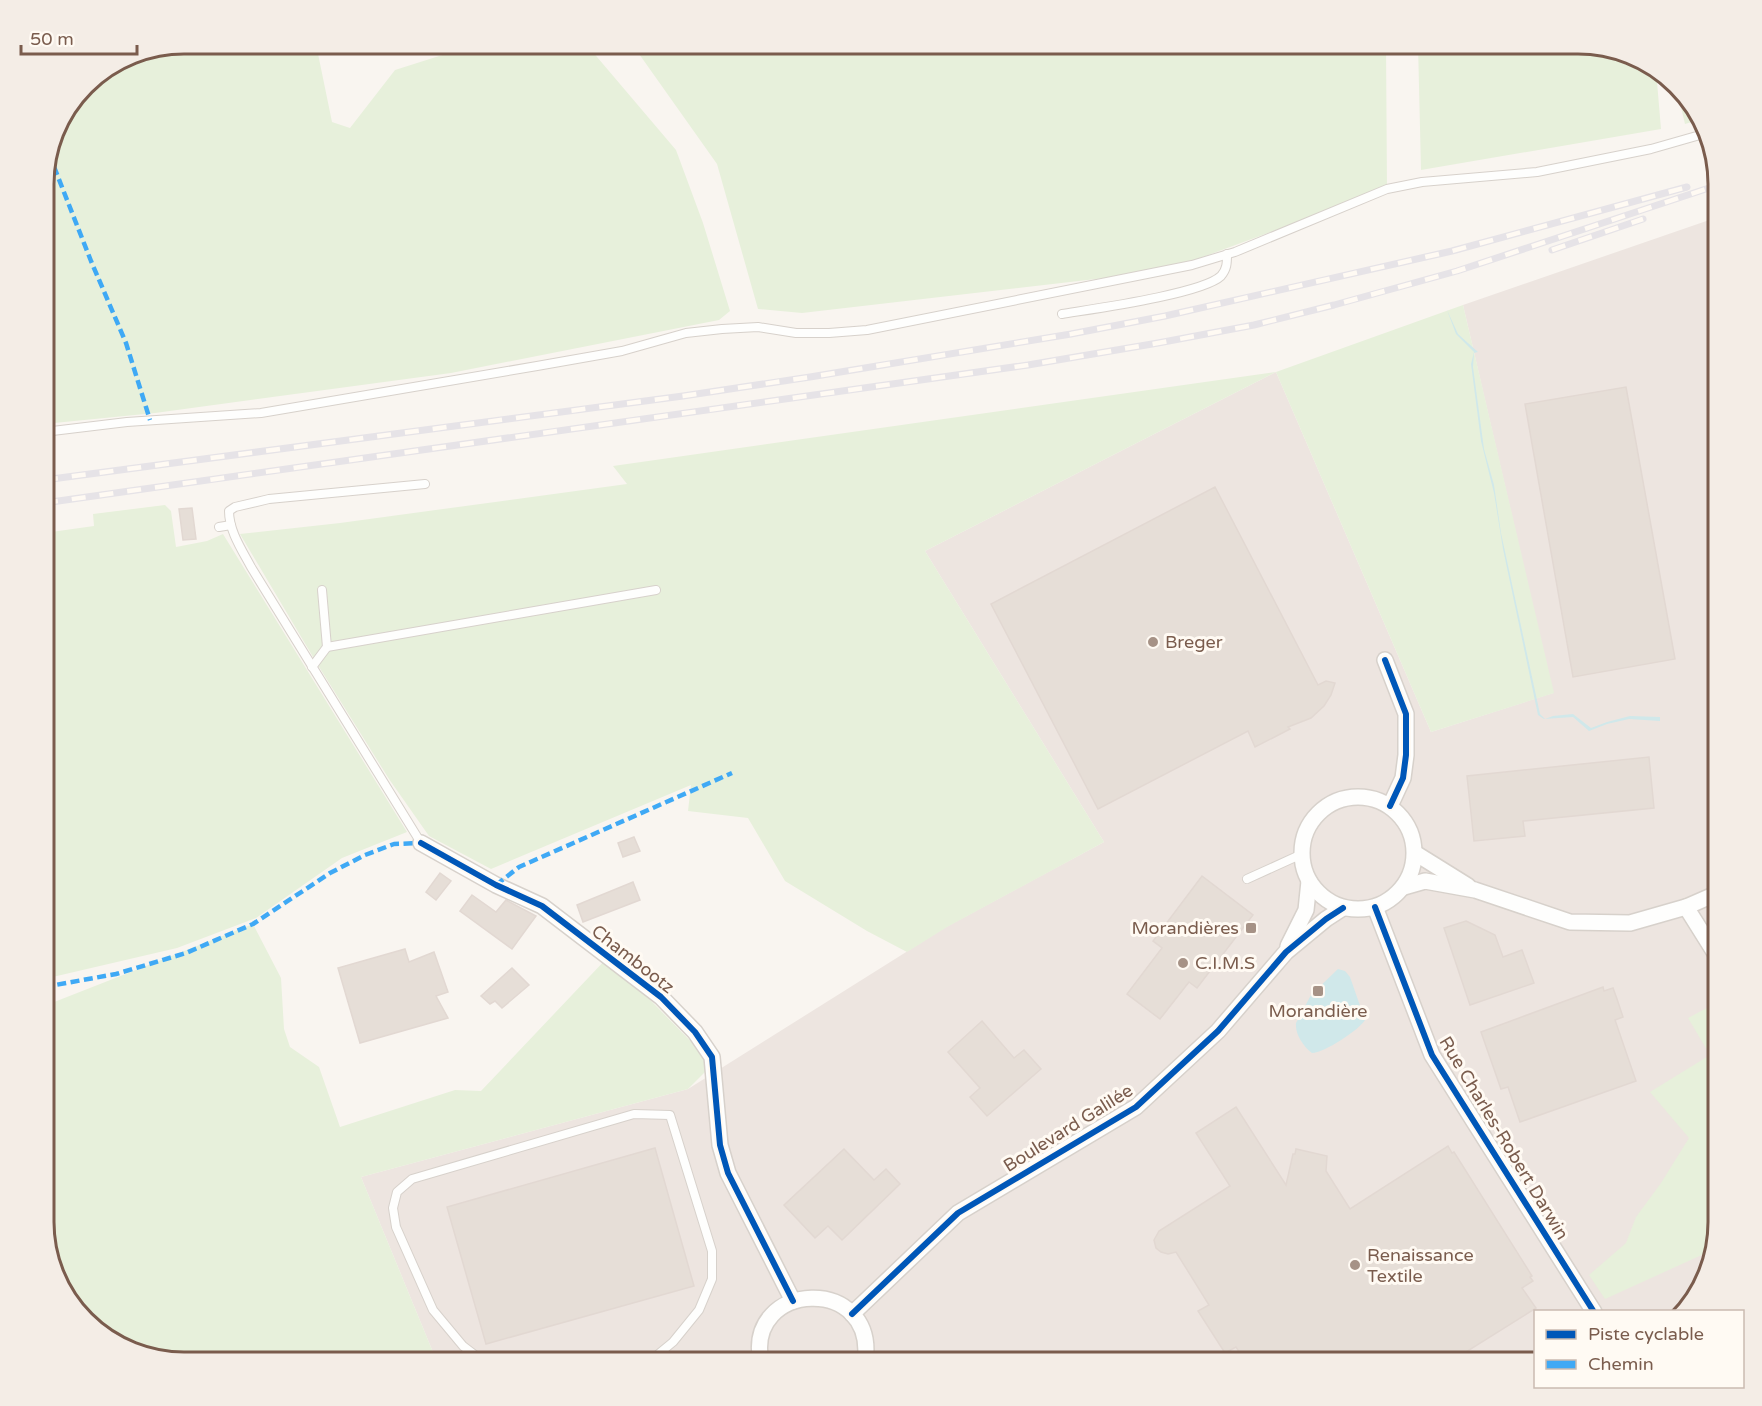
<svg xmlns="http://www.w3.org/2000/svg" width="1762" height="1406" font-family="'Varela Round',sans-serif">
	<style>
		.industrial { fill: #ede5e0 }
		.green { fill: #e7f0db }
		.water { fill: #d0e8ea }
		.building { fill: #e6ded7; stroke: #e2d8d2; stroke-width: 1.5 }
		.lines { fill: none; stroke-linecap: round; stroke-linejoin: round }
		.lane-casing { stroke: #d7d1cb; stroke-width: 10 }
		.street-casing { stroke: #d7d1cb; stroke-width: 18 }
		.lane { stroke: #fefefd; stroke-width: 8 }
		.street { stroke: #fefefd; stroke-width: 15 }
		.rail-casing { stroke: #e6e3e7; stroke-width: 7 }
		.rail { stroke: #fffaf3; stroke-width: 4.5; stroke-dasharray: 14; stroke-linecap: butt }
		.quiet { stroke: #3fa9f5; stroke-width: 4.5; stroke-dasharray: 9 4.5; stroke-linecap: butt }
		.cycleway-casing { stroke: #fffaf3; stroke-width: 10 }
		.cycleway { stroke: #0057b8; stroke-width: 6 }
		.poi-dot { fill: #a69286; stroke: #fffaf3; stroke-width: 2 }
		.labels { text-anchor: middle; stroke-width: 6; stroke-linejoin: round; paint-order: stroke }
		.poi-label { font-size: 18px; fill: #7a5c4d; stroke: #fffaf3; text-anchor: start }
		.street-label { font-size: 18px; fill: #7a5c4d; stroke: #fffaf3 }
		.rim { fill: none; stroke: #7a5c4d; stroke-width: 3 }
	</style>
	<rect width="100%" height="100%" fill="#f9f5f0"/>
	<path class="industrial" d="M1718,217V1223L1711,1268L1686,1311L1536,1312L1535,1362H437L361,1177L688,1089L946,927L1104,842L925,551L1276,372L1431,732L1553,693L1463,305Z"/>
	<g class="green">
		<path d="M184,44H316L332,122L350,128L395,70L477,44H586L676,150L703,223L730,311L719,320L451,373L155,413L44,424V174L58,122L91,79L130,54Z"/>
		<path d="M632,44H1386L1387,189L1165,271L802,313L758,309L717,164Z"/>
		<path d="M1418,44H1579L1624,51L1656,70L1661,129L1421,170Z"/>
		<path d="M1676,86L1702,119L1685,124Z"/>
		<path d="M1463,305L1554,693L1431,732L1276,372L925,551L1104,842L947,927L907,952L867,931L785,881L748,818L688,811L691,785L491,869L429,836L389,779L316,662L240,534L340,523L627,484L613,466L1276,372Z"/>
		<path d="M165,505L171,511L176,547L207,541L223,534L407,832L342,858L256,918L177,948L44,979V533L94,526L93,514Z"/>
		<path d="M253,924L281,978L284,1029L290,1047L319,1067L340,1127L455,1090L481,1091L608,957L713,1064L688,1089L361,1177L437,1362H183L130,1352L92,1328L58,1285L44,1231V1006Z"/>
		<path d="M1718,1002V1223L1713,1257L1706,1253L1605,1299L1589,1275L1626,1243L1636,1217L1661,1183L1689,1138L1650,1092L1710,1055L1688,1018Z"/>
	</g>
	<g class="water">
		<path d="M1447,310L1458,334L1478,352L1474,353L1473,367L1484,449L1494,485L1501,533L1540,714L1545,719L1553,716L1573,714L1591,728L1607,722L1630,716L1660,717V721L1629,719L1607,724L1589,731L1573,717L1544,719L1538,715L1503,549L1494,493L1481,441L1471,364L1474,352L1456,334Z"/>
		<path d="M1338,969L1345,971L1350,977L1365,1020C1359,1030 1324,1053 1312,1053C1303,1046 1295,1034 1296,1023L1311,995Z"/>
	</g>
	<g class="building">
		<path d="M1626,387L1675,659L1573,677L1525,404Z"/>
		<path d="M1215,487L1318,685L1326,681L1335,683L1331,695L1324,706L1311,718L1288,727L1290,729L1255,747L1248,731L1098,809L991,604Z"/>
		<path d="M192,508L196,539L183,540L179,509Z"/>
		<path d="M1649,757L1654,808L1523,821L1525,836L1474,841L1467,776Z"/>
		<path d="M634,837L640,851L623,857L618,843Z"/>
		<path d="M440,873L451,881L436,900L426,892Z"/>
		<path d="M1202,876L1253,915L1197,988L1189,982L1160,1019L1127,994L1162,948L1153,941Z"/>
		<path d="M633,882L640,900L583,922L577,905Z"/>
		<path d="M472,895L496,912L506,900L536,916L512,949L460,911Z"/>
		<path d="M1466,921L1495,935L1503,957L1522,950L1534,983L1470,1005L1444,928Z"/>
		<path d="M405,949L409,962L434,952L448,992L436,996L448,1018L360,1043L338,968Z"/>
		<path d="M512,968L529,985L502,1008L495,1001L490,1004L481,996Z"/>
		<path d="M1603,987L1604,991L1613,988L1617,999L1623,1017L1615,1020L1636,1081L1520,1122L1508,1087L1501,1089L1481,1032Z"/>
		<path d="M982,1021L1014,1058L1024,1050L1041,1069L987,1116L970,1097L980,1088L948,1052Z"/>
		<path d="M1236,1107L1286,1185L1293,1154H1295L1296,1149L1327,1156L1326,1171L1350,1209L1448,1146L1452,1153L1454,1152L1532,1276L1530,1277L1533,1281L1522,1288L1536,1308L1450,1362H1246L1236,1347L1225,1353L1198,1311L1209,1305L1176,1252L1168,1254L1161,1252L1156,1248L1154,1240L1159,1231L1230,1186L1196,1133Z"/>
		<path d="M655,1148L694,1286L486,1344L447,1207Z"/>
		<path d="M844,1149L874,1180L886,1169L900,1184L842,1240L828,1226L815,1238L784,1205Z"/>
	</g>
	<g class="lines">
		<defs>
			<g id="lane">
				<path d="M1062,314C1092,309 1202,294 1221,276C1227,269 1227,263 1227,254"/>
				<path d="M44,432L127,422L261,413L537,366L622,351L686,333L722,329L758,327L796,333H829L867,330L1192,265L1235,252L1387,189L1422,182L1537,172L1651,149L1707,133"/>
				<path d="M219,527L231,525"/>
				<path d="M322,590L327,647"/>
				<path d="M312,667L327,647L656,590"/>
				<path d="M421,843L251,567C242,550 229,531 229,511L235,507L269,499L425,484"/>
				<path d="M1247,879L1302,854"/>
				<path d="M484,1362L463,1346L433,1310L396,1227L393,1208L397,1192L412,1179L634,1114L670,1115L712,1251V1279L699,1310L673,1342L656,1356L635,1362"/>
			</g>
			<g id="street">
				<path d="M1385,660L1406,714V755L1403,778L1390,806"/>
				<circle cx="1358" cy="853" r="56"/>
				<path d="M421,843L496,885L542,906L661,997L695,1032L712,1057L720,1145L728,1173L793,1301"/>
				<path d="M1415,853L1468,886"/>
				<path d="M1404,887L1425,881L1475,890L1570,922L1630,923L1686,907L1718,893"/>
				<path d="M1375,907L1432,1055L1594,1312"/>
				<path d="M1686,907L1718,958"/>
				<path d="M1288,946L1306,910L1309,881"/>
				<path d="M852,1314L958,1213L1136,1107L1218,1031L1286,952L1326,919L1343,908"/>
				<path d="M761,1362C744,1280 878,1274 865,1362"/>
			</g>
		</defs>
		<use href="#lane" class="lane-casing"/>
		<use href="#street" class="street-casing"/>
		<use href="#lane" class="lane"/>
		<use href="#street" class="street"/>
		<defs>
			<g id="rail">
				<path d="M1552,250L1643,219"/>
				<path d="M44,480L683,396L810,377L1071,334L1165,316L1452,251L1687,187"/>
				<path d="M44,503L1028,365L1158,343L1254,325L1334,305L1457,271L1718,185"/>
			</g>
		</defs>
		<use href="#rail" class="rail-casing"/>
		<use href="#rail" class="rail"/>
		<g class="quiet">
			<path d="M49,154L91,261L126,343L150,420"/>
			<path d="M496,885L519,867L732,773"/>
			<path d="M44,987L116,974L186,953L253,924L330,873L365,855L394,844L421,843"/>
		</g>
		<defs>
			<g id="cycleway">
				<path d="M1385,660L1406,714V755L1403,778L1390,806"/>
				<path d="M421,843L496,885L542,906L661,997L695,1032L712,1057L720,1145L728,1173L793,1301"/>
				<path d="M1375,907L1432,1055L1594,1312"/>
				<path d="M852,1314L958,1213L1136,1107L1218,1031L1286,952L1326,919L1343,908"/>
			</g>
		</defs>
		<use href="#cycleway" class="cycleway-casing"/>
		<use href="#cycleway" class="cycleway"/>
	</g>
	<g class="poi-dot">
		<circle cx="1153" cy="642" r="6"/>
		<rect x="1245" y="922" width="12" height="12" rx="3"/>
		<circle cx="1183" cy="963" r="6"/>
		<rect x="1312" y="985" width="12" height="12" rx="3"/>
		<circle cx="1355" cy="1265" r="6"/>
	</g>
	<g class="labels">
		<g class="poi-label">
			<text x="1165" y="648">Breger</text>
			<text x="1239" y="934" text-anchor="end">Morandières</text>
			<text x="1195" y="969">C.I.M.S</text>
			<text x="1318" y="1017" text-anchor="middle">Morandière</text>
			<text x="1367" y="1261">Renaissance<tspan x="1367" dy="21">Textile</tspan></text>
		</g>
		<g class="street-label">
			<text transform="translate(633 959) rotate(38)" y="6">Chambootz</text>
			<text transform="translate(1068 1128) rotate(-32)" y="6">Boulevard Galilée</text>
			<text transform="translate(1504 1138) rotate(59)" y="6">Rue Charles-Robert Darwin</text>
		</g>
	</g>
	<path d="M0 0H1762V1406H0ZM184 54H1578A130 130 0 0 1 1708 184V1222A130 130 0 0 1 1578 1352H184A130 130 0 0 1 54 1222V184A130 130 0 0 1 184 54Z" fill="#f4ede6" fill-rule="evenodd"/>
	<path class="rim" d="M184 54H1578A130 130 0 0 1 1708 184V1222A130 130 0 0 1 1578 1352H184A130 130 0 0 1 54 1222V184A130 130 0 0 1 184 54Z"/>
	<rect x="1534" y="1310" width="210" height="78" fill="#fffaf3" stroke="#cabbb1" stroke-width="1.5"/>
	<rect x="1546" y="1330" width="30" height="9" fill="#0057b8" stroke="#cabbb1" stroke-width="1.5"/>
	<text x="1588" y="1340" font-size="18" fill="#7a5c4d">Piste cyclable</text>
	<rect x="1546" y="1360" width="30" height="9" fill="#3fa9f5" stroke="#cabbb1" stroke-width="1.5"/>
	<text x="1588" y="1370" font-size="18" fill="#7a5c4d">Chemin</text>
	<path d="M21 45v9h116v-9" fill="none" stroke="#7a5c4d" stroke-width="3"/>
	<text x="30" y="45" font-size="18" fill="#7a5c4d" stroke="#fffaf3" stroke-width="4.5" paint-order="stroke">50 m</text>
</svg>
